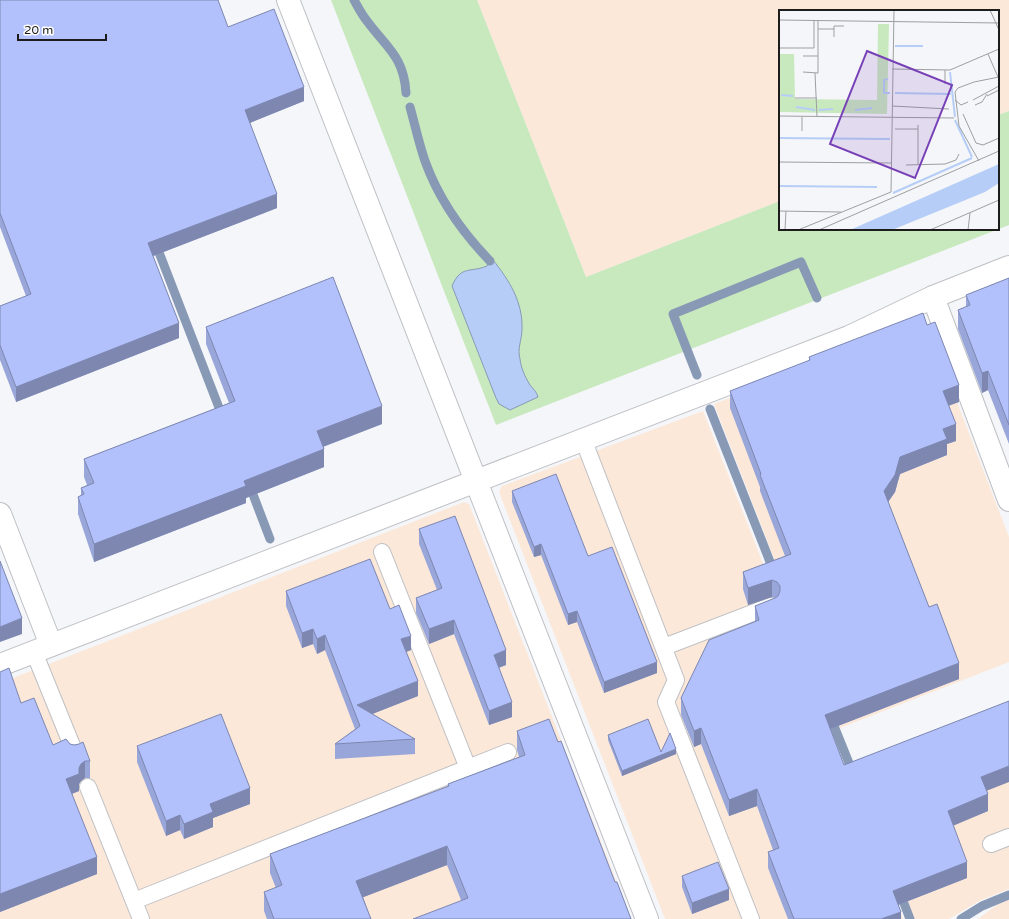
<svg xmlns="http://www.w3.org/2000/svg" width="1009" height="919" font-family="'Varela Round',sans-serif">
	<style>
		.industrial { fill: #fce8d9 }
		.green { fill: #c8e8be }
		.water { fill: #b6cef7; stroke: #8899b6 }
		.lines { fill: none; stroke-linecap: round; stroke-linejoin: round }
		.stream { stroke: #8899b6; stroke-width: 9 }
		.service-casing { stroke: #bfc0c4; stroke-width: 18 }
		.minor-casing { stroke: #bfc0c4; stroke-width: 24 }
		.service { stroke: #fff; stroke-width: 16 }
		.minor { stroke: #fff; stroke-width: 22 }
		.wall { fill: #99a6d9 }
		.shaded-wall { fill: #7d87b0 }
		.building { fill: #b2c1fc; stroke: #7d87b0 }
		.inset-river { fill: none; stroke: #b6cef7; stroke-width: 2 }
		.inset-road { fill: none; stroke: #9e9fa1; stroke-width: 1 }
		.view { fill: #7740b7; fill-opacity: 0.15; stroke: #7740b7; stroke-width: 2 }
		.inset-edge { fill: none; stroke: #1c1c1d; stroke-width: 2 }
	</style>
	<rect width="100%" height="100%" fill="#f5f6f9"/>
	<g class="industrial">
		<path d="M477,0H1009V111L998,115V11H780V201L586,277Z"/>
		<path d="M921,324L928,327L1009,537V662L840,728L714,404Z"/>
		<path d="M703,411L903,919H665L499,492L502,486Z"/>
		<path d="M464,502L469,504L631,919H0V683Z"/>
		<path d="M1009,713V889L979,901L949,919H914L857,771Z"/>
		<path d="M1009,900V919H978L997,905Z"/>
	</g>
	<path class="green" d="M331,0H477L586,277L780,201V229H998V115L1009,111V225L496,425Z"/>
	<path class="water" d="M493,260C509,280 523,302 522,329C522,340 517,348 520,359C521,368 525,377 530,385C533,389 537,392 538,397L510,410L499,404L496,398L452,286C461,265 470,273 487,266L488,262Z"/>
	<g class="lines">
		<g class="stream">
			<path d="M354,0C358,7 362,15 367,21C387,48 404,57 406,93"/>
			<path d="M410,107C415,125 419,144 425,161C439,200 462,232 490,261"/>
			<path d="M155,242L223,418"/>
			<path d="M697,375L673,314L801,262L817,298"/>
			<path d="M710,409L774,572"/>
			<path d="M249,484L270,539"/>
			<path d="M830,716L853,773"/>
			<path d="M900,893L910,919"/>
			<path d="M961,919L982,906L1009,895"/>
		</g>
		<defs>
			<g id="service">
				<path d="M583,439L676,680L666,702L751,919"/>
				<path d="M382,552L468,768"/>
				<path d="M664,647L771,606"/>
				<path d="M34,652L75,753"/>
				<path d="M88,787L141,919"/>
				<path d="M991,844L1009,837"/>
				<path d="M134,901L508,752"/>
			</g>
			<g id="minor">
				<path d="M288,0L647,919"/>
				<path d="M933,297L1009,500"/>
				<path d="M0,514L51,645"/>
				<path d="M0,665L849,337L933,297L1009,267"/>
			</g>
		</defs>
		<use href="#service" class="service-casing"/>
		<use href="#minor" class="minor-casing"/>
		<use href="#service" class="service"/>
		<use href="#minor" class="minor"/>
	</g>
	<g class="wall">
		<path d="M0,0L228,27L304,101L249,123L277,208L153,256L179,338L16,402L0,360V306L26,296L0,227Z"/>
		<path d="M1009,278V444L988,390L982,393L958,329V310L966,307V295Z"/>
		<path d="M206,327L382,424L323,447L324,467L246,498V503L94,562L78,514V497L81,495V488L87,485L84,477V459L229,403L206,344Z"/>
		<path d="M809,357L959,402L948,405L956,441L947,444V455L900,474L895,492L888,502L929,607L959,679L830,729L844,765L986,791L988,811L953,825L967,878L898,905L901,919H788L768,868V852L773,850L757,806L729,816L701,744L694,747L681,715V698L755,622V606L775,598L772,597L748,605L743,589V572L785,556L760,491V487L730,408V391L809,361Z"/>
		<path d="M512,491L588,556L657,673L604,693L577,622L568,625L541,555L534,557L512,502Z"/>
		<path d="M419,529L506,665L499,668L512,717L489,725L454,634L429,644L416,613V598L437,590L419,544Z"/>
		<path d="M286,591L390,609L411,650L406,652L418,696L372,714L415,739V754L335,759V744L355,729L325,650L317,654L313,644L302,648L286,606Z"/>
		<path d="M0,672L21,703L53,745L70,744L90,761V778H85L81,781L79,784V791L72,794L97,874L0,912Z"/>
		<path d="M517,731L558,742L615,882L631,919L461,900L447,865L363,897L371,919H267L264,911V892L276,888L270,873V854L448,787V784L519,757L517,750Z"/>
		<path d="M608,735L661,752L676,754L622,776L608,740Z"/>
		<path d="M137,746L250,804L213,818V827L184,839L180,830L166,836L137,762Z"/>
		<path d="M682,876L729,900L692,914L682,887Z"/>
	</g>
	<g class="shaded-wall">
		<path d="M304,87V101L245,125V110Z"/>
		<path d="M277,194V208L148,258V243Z"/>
		<path d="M179,323V338L16,402V387Z"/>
		<path d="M988,371V390L982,393V373Z"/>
		<path d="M959,385V402L943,408V391Z"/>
		<path d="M382,406V424L317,449V431Z"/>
		<path d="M956,424V441L947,444V455L900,474L895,492L884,508V491L900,457L943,429Z"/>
		<path d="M324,449V467L246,498V503L94,562V544L244,481Z"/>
		<path d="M541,544V555L534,557V547Z"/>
		<path d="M772,580V597L748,605V588Z"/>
		<path d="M577,611V622L568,625V614Z"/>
		<path d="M22,618V634L0,642V627Z"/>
		<path d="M454,620V634L429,644V629Z"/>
		<path d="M313,629V644L302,648V633Z"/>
		<path d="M325,635V650L317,654V639Z"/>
		<path d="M411,636V650L401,654V639Z"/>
		<path d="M506,650V665L494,669V655Z"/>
		<path d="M657,662V673L604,693V682Z"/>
		<path d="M959,663V679L825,731V715Z"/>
		<path d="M418,681V696L357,720V705Z"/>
		<path d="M512,702V717L489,725V711Z"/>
		<path d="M701,728V744L694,747V731Z"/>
		<path d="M676,749V754L622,776V771Z"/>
		<path d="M85,761V778L81,781L79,784V791L66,796V779L79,768L81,764Z"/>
		<path d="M1009,766V782L981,793V777Z"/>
		<path d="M250,788V804L213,818V827L184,839V824L210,804Z"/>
		<path d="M757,789V806L729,816V800Z"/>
		<path d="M988,794V811L948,828V811Z"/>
		<path d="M180,815V830L166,836V821Z"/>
		<path d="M447,846V865L356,900V881Z"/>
		<path d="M97,857V874L0,912V894Z"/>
		<path d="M967,862V878L893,907V891Z"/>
		<path d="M729,889V900L692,914V903Z"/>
		<path d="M901,912V919H881Z"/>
	</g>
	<g class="building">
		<path d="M0,0H218L228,27L274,9L304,87L245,110L277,194L148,243L179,323L16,387L0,345V306L31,294L0,213Z"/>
		<path d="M333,277L382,406L317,431L324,449L244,481L246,486L94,544L78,497L84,494L81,488L94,483L84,459L235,401L206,327Z"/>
		<path d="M1009,278V425L988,371L982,373L958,310L970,305L966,295Z"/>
		<path d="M923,313L927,325L935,322L959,385L943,391L956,424L943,429L947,439L900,457L895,475L884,491L929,607L937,604L959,663L825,715L844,765L1009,701V766L981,777L988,794L948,811L967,862L893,891L901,912L881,919H794L768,852L779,848L757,789L729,800L701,728L694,731L681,698L709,640L759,620L755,606L775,598L778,596L780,591V586L777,582L772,580L748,588L743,572L791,554L760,475L761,474L730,391L810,360L809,357Z"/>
		<path d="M556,474L588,556L612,547L657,662L604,682L577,611L568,614L541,544L534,547L512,491Z"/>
		<path d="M455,516L506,650L494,655L512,702L489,711L454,620L429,629L416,598L442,588L419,529Z"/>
		<path d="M370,559L390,609L399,605L411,636L401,639L418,681L357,705L415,739L335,744L360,726L325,635L317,639L313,629L302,633L286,591Z"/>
		<path d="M0,561L22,618L0,627Z"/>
		<path d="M9,668L21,703L34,698L53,745L66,739L70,744L74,745L79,744L83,742L90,761H85L81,764L79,768V774L66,779L97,857L0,894V672Z"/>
		<path d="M221,714L250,788L210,804L213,812L184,824L180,815L166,821L137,746Z"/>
		<path d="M549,719L558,742L561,741L615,882H617L631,919H413L468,898L447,846L356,881L371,919H274L264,892L282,885L270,854L449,786L448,784L525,755L517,731Z"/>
		<path d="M648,719L661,752L670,733L676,749L622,771L608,735Z"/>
		<path d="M718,862L729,889L692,903L682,876Z"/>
	</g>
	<g transform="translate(779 10)">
		<rect width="220" height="220" fill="#f5f6f9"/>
		<path d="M99,14H110L108,104L0,102V44H15L16,89L98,90Z" fill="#c8e8be"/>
		<path d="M220,154V173L206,182L113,220H71Z" fill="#b6cef7"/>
		<path class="inset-river" d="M116,36H144M171,62L176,107M109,69L105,70V83H111M116,83L172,84M2,85L14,86M17,97L36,100M40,100L54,99M76,100L93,98M176,110L193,147M0,128L111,129M0,176L98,177M114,183L193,148"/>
		<path class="inset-road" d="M211,0L220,20M0,10L220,13M39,19H55M55,27V16H65M0,38H35V11M209,44L219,67M24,46H39M113,59L171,60L220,39M24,62L39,63V11M36,63L38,107M166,74V60M208,86L220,80M16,88H38M176,90L182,95L189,92M194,90L220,76M196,95L203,92L208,84M113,96L170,99M184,104L197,133L204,135L220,128M0,106L175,108M116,119H139M23,121V107M200,151L180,116L176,82L179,78L195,72L220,67M0,152L112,153M127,155L166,154L177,150L180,144M139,155V115M0,201L62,202M6,220L7,201M19,220L112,182L115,0M40,220L220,141M151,220L220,190M189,220L191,203"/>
		<path class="view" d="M88,41L173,75L136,168L51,134Z"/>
		<rect width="220" height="220" class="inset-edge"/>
	</g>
	<path d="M18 34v6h88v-6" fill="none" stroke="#1c1c1d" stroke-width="2"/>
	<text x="24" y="34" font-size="12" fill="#1c1c1d" stroke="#ffffff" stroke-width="3" paint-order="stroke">20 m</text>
</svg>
